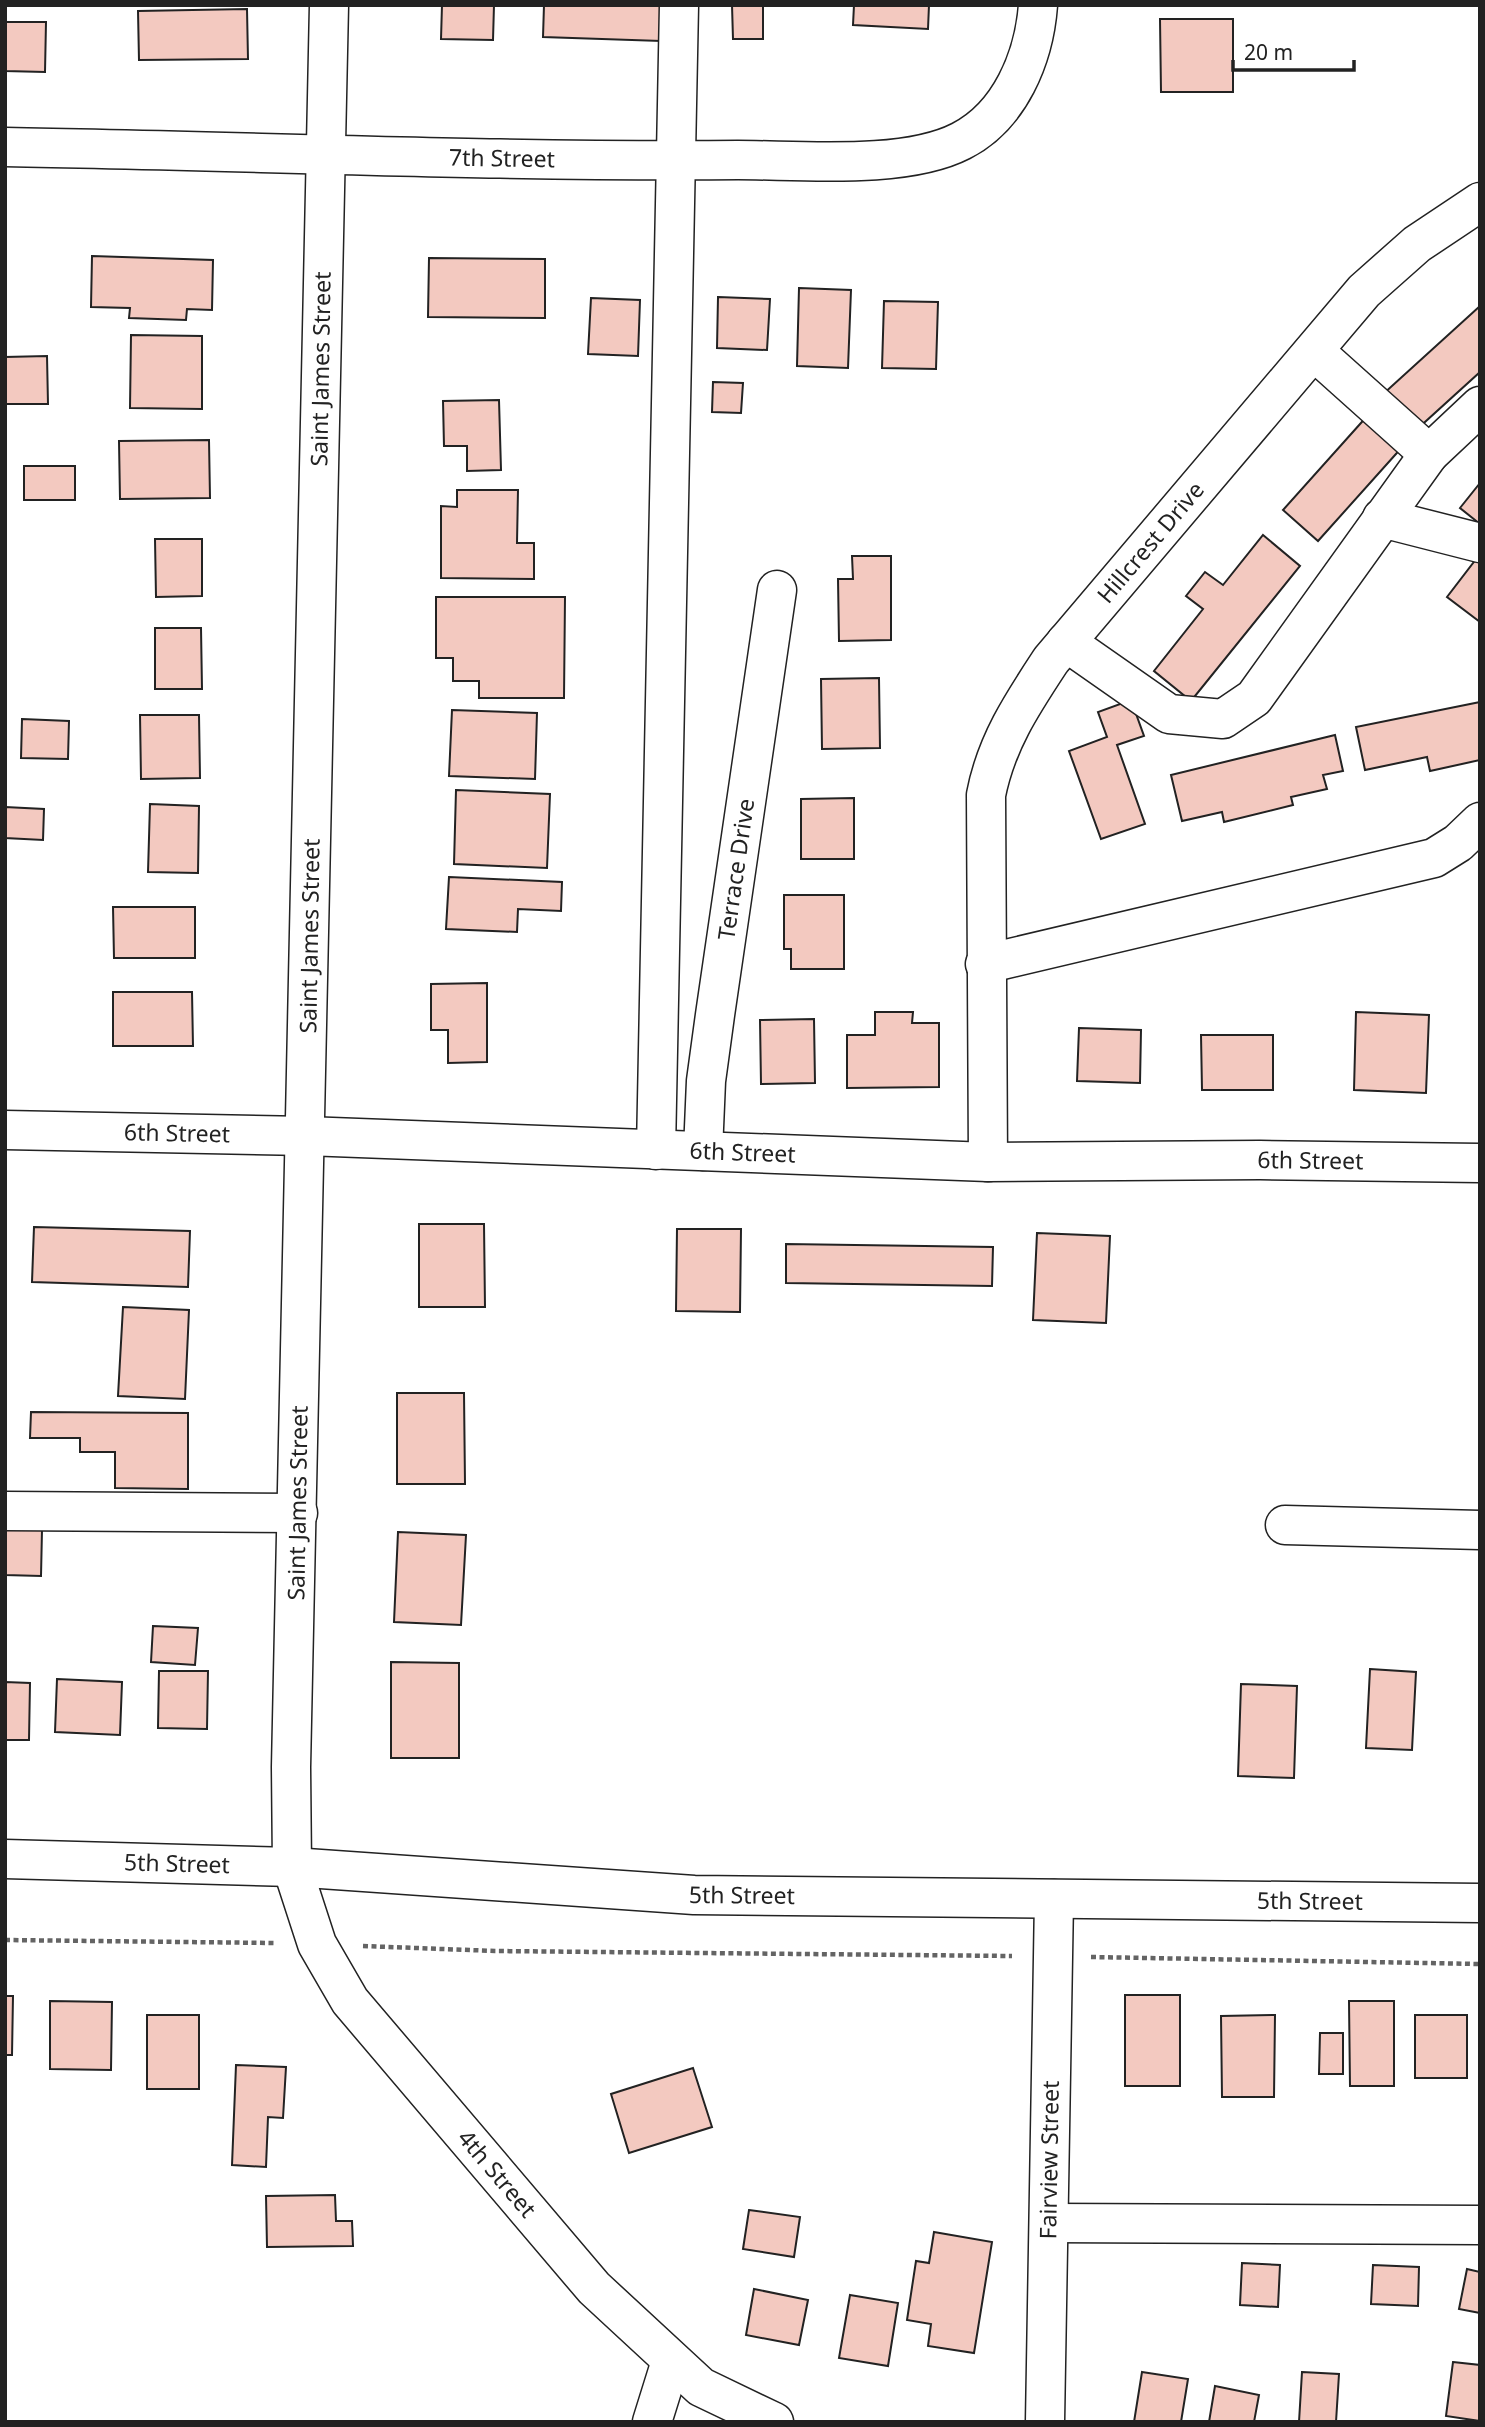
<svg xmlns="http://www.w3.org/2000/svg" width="1485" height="2427" font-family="'Noto Sans',sans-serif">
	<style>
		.building { fill: #f3c9c0; stroke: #222; stroke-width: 2 }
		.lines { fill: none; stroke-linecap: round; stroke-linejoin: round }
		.minor-casing { stroke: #222; stroke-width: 41 }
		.major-casing { stroke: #222; stroke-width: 41 }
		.path { stroke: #646464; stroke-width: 4.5; stroke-dasharray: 5 3.5; stroke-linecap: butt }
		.minor { stroke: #fff; stroke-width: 38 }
		.major { stroke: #fff; stroke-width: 38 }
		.labels { text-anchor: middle; stroke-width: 5; stroke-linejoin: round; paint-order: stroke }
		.street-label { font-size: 23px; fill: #222; stroke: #fff }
	</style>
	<rect width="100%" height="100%" fill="#fff"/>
	<g class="building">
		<path d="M442,5H494L493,40L441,39Z"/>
		<path d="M544,5H662L661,41L543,37Z"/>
		<path d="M732,5H763V39H733Z"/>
		<path d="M854,5H929L928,29L853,25Z"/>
		<path d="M247,9L248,59L139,60L138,11Z"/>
		<path d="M1160,19H1233V92H1161Z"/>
		<path d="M6,22H46L45,72L5,71Z"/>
		<path d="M92,256L213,260L212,310L187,309L186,320L129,318L130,308L91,307Z"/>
		<path d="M429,258L545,259V318L428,317Z"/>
		<path d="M799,288L851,290L848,368L797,366Z"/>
		<path d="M718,297L770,299L767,350L717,348Z"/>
		<path d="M591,298L640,300L638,356L588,354Z"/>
		<path d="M884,301L938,302L936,369L882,368Z"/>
		<path d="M1480,306V372L1415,431L1382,395Z"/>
		<path d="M131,335L202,336V409L130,408Z"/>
		<path d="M47,356L48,404H5V357Z"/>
		<path d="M713,382L743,383L741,413L712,412Z"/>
		<path d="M499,400L501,470L467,471V446H444L443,401Z"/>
		<path d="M1369,414L1404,445L1318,541L1283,510Z"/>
		<path d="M209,440L210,498L120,499L119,441Z"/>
		<rect x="24" y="466" width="51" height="34"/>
		<path d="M1480,483V524L1460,508Z"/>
		<path d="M457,490H518L517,543H534V579L441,578V506L457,507Z"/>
		<path d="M1263,535L1300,566L1191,701L1154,671L1203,609L1186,596L1205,572L1223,585Z"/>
		<path d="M155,539H202V596L156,597Z"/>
		<path d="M1480,554V622L1447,597Z"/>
		<path d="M852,556H891V640L839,641L838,579H853Z"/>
		<path d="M436,597H565L564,698H479V681H453V658H436Z"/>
		<path d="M155,628H201L202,689H155Z"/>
		<path d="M879,678L880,748L822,749L821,679Z"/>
		<path d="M1131,700L1144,736L1117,745L1145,824L1101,839L1069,751L1107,737L1098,712Z"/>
		<path d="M1480,702V760L1430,771L1427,757L1365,770L1356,727Z"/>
		<path d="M452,710L537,713L535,779L449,776Z"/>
		<path d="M140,715H199L200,778L141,779Z"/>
		<path d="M22,719L69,721L68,759L21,758Z"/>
		<path d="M1335,735L1343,771L1323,775L1327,789L1291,797L1293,805L1224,822L1222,812L1182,821L1171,775Z"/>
		<path d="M456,790L550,794L547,868L454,864Z"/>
		<path d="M854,798V859H801V799Z"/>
		<path d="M150,804L199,806L198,873L148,872Z"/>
		<path d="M5,807L44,809L43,840L5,838Z"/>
		<path d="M449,877L562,882L561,911L518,909L517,932L446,929Z"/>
		<path d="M784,895H844V969H791V949H784Z"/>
		<path d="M113,907H195V958H114Z"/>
		<path d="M487,983V1062L448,1063V1030H431V984Z"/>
		<path d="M113,992H192L193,1046H113Z"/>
		<path d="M875,1012H913L912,1023H939V1087L847,1088V1035H875Z"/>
		<path d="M1356,1012L1429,1015L1426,1093L1354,1090Z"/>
		<path d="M814,1019L815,1083L761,1084L760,1020Z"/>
		<path d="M1079,1028L1141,1030L1140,1083L1077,1081Z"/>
		<path d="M1201,1035H1273V1090H1202Z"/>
		<path d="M419,1224H484L485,1307H419Z"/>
		<path d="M34,1227L190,1231L188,1287L32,1282Z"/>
		<path d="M677,1229H741L740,1312L676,1311Z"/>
		<path d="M1037,1233L1110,1236L1106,1323L1033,1320Z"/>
		<path d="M786,1244L993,1247L992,1286L786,1283Z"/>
		<path d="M123,1307L189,1310L185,1399L118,1396Z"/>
		<path d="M397,1393H464L465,1484H397Z"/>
		<path d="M31,1412L188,1413V1489L115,1488V1452H80V1438H30Z"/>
		<path d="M5,1529L42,1530L41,1576L5,1575Z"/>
		<path d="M398,1532L466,1535L461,1625L394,1622Z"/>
		<path d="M153,1626L198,1628L195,1665L151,1662Z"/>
		<path d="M391,1662L459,1663V1758H391Z"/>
		<path d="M1370,1669L1416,1672L1412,1750L1366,1748Z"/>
		<path d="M159,1671H208L207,1729L158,1728Z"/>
		<path d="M57,1679L122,1682L120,1735L55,1732Z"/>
		<path d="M5,1682L30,1683L29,1740H5Z"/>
		<path d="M1241,1684L1297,1686L1294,1778L1238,1776Z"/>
		<rect x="1125" y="1995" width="55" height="91"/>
		<path d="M5,1996H13L12,2055H5Z"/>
		<path d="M50,2001L112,2002L111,2070L50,2069Z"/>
		<path d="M1349,2001H1394V2086H1350Z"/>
		<rect x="147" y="2015" width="52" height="74"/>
		<path d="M1275,2015L1274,2097H1222L1221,2016Z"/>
		<rect x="1415" y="2015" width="52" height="63"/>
		<path d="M1320,2033H1343V2074H1319Z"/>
		<path d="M236,2065L286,2067L283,2118L268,2117L266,2167L232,2165Z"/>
		<path d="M693,2068L712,2127L629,2153L611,2094Z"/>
		<path d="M335,2195L336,2221H352L353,2246L267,2247L266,2196Z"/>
		<path d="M749,2210L800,2217L794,2257L743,2249Z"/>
		<path d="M934,2232L992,2242L974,2353L928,2346L931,2324L907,2320L916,2261L929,2263Z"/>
		<path d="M1242,2263L1280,2265L1278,2307L1240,2305Z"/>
		<path d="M1373,2265L1419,2267L1418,2306L1371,2304Z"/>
		<path d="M1467,2269L1480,2272V2313L1459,2309Z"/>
		<path d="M754,2289L808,2300L799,2345L746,2335Z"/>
		<path d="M850,2295L898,2303L888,2366L839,2358Z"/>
		<path d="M1453,2362L1480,2365V2421L1446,2416Z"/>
		<path d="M1142,2372L1188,2379L1181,2422H1134Z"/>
		<path d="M1302,2372L1339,2374L1336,2422H1299Z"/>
		<path d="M1215,2386L1259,2395L1254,2422H1209Z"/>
	</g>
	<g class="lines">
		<defs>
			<g id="minor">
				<path id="s1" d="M329,5L291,1767L292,1867L317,1944L350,2001L594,2288L701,2387L774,2422"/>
				<path id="s2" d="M5,147C249,151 494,162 738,160C801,160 905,170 961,141C1010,116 1034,58 1038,5"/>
				<path d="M1314,351L1429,454L1480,406"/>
				<path d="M1382,518L1480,543"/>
				<path d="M1066,642L1169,714L1223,719L1254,698L1429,454"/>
				<path d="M985,964L1434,858L1458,843L1480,822"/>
				<path id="s3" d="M5,1130L306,1136L988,1162L1260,1160L1480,1163"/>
				<path d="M656,1150L679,5"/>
				<path id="s4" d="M703,1151L706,1081L715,1015L777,590"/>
				<path id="s5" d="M988,1162L986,795C996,743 1022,704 1051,660L1364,291L1417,244L1480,202"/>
				<path d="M5,1511L298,1513"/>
				<path d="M1285,1525L1480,1530"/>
				<path d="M1049,2223L1480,2225"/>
				<path d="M652,2422L671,2361"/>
				<path id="s6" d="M1045,2422L1054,1899"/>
			</g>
			<g id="major">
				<path id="s7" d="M5,1859L292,1867L694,1895L1480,1903"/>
			</g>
		</defs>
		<use href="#minor" class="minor-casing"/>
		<use href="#major" class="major-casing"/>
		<g class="path">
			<path d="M5,1940L274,1943"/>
			<path d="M363,1946L495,1951L1012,1956"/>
			<path d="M1091,1957L1480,1964"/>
		</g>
		<use href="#minor" class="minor"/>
		<use href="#major" class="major"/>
	</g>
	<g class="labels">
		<g class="street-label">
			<text dy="8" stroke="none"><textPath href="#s2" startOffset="497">7th Street</textPath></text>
			<text transform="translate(321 369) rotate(-89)" y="8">Saint James Street</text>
			<text dy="8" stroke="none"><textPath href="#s5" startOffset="672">Hillcrest Drive</textPath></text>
			<text dy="8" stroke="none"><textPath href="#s4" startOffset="284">Terrace Drive</textPath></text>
			<text transform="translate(310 936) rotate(-89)" y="8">Saint James Street</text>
			<text dy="8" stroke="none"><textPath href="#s3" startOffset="172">6th Street</textPath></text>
			<text dy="8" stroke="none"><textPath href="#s3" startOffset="738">6th Street</textPath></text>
			<text dy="8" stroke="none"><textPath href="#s3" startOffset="1306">6th Street</textPath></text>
			<text transform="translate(298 1503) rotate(-89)" y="8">Saint James Street</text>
			<text dy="8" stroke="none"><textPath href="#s7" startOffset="172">5th Street</textPath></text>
			<text dy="8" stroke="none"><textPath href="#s7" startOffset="738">5th Street</textPath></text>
			<text dy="8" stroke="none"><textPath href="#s7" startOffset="1306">5th Street</textPath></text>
			<text dy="8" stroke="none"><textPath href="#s6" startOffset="262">Fairview Street</textPath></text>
			<text dy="8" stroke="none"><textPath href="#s1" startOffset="2236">4th Street</textPath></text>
		</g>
	</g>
	<rect width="1485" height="2427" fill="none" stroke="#222222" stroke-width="14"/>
	<path d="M1233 60v10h121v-10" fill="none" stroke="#222222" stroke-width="3.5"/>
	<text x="1244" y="60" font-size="21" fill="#222222" stroke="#ffffff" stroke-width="5" paint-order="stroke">20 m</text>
</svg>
